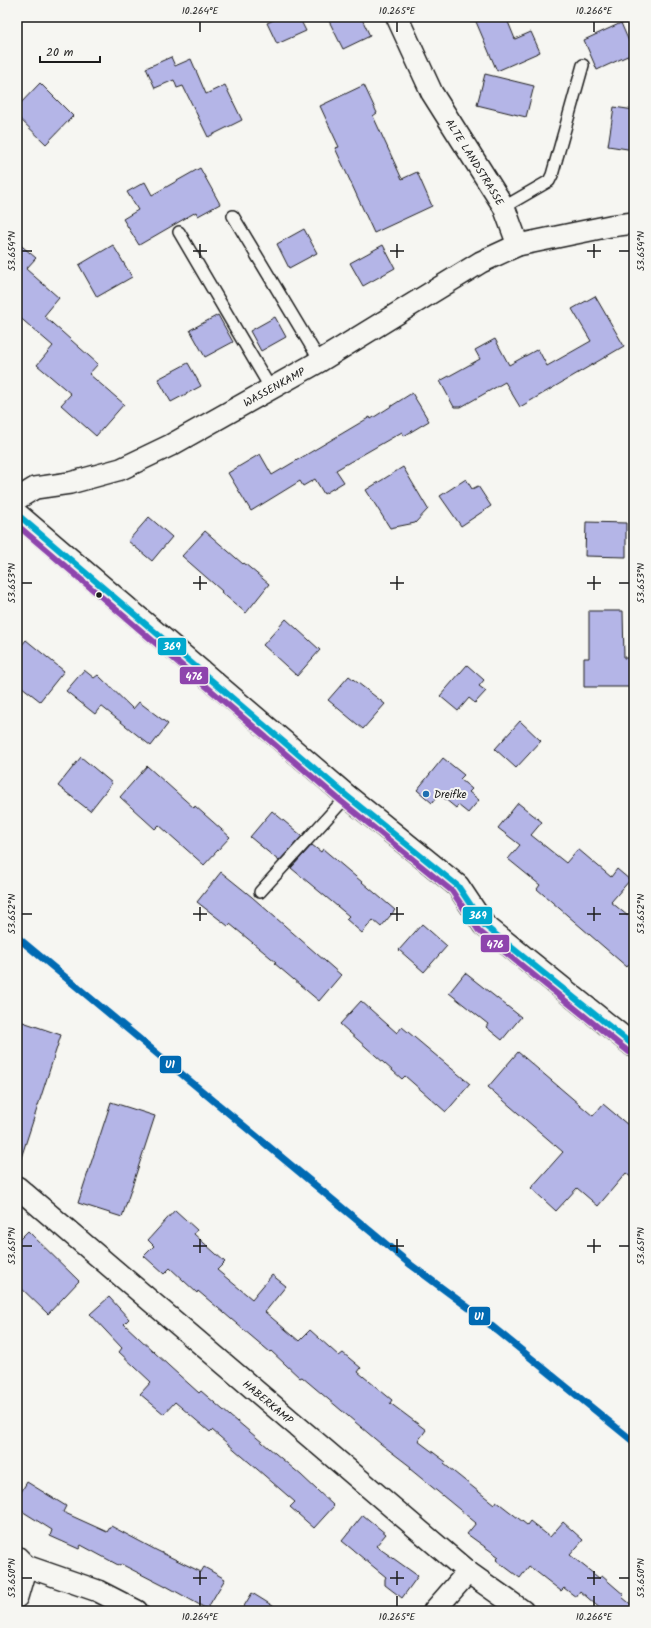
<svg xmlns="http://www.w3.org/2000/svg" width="651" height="1628" font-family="Kalam,sans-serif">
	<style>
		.building { fill: #b4b5e7; stroke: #1c1c1c }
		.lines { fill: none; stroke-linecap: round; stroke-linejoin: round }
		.lane-casing { stroke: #1c1c1c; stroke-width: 14 }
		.street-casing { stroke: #1c1c1c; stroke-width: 24 }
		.secondary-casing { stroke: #1c1c1c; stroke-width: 25 }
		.lane { stroke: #f6f6f2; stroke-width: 11 }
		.street { stroke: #f6f6f2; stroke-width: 21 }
		.secondary { stroke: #f6f6f2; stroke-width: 22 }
		.bus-1-casing { stroke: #f6f6f2; stroke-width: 9 }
		.bus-2-casing { stroke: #f6f6f2; stroke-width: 9 }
		.bus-1 { stroke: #00a9ce; stroke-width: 6 }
		.bus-2 { stroke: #8e44ad; stroke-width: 6 }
		.metro-1-casing { stroke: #f6f6f2; stroke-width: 10 }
		.metro-1 { stroke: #006ab3; stroke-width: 7 }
		.ticks { fill: none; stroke: #1c1c1c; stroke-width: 1.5 }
		.bus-dot { fill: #1c1c1c; stroke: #f6f6f2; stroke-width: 1.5 }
		.poi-dot { fill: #1f6fb2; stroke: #f6f6f2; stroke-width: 1.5 }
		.labels { text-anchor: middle; stroke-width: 4; stroke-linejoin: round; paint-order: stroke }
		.street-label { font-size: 11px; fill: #1c1c1c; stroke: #f6f6f2 }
		.poi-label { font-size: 11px; fill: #1c1c1c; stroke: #f6f6f2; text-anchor: start }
		.line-badge { stroke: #f6f6f2; stroke-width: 1.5 }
		.badge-label { font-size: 11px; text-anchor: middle; font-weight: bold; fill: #fff }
		.neatline { fill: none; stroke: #1c1c1c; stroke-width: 1.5 }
		.ticks-label { font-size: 10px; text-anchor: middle; fill: #1c1c1c }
	</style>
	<rect width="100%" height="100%" fill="#f6f6f2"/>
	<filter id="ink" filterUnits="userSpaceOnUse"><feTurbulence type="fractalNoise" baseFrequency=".025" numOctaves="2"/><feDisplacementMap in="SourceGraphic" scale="8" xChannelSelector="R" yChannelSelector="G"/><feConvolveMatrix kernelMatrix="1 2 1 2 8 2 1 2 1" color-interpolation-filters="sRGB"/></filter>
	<g filter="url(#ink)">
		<g class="building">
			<path d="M280,17H299L306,31L277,44L267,23Z"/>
			<path d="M327,17H361L370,36L343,49Z"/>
			<path d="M474,17H506L515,39L531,32L540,52L497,71Z"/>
			<path d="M621,23L634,53L597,70L584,40Z"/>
			<path d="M171,57L175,66L191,59L206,94L225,85L242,120L208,137L183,86L177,88L174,80L155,88L146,68Z"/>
			<path d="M485,74L534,86L526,117L477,105Z"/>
			<path d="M40,83L73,116L46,144L17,116V107Z"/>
			<path d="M364,85L377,113L373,116L402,179L417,172L432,206L374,233L335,148L339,147L320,106Z"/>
			<path d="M614,107L634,110V150L608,146Z"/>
			<path d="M200,168L220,204L198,216L196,212L139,245L123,219L138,210L127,192L145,182L152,195Z"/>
			<path d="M304,229L317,253L289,268L277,244Z"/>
			<path d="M17,242L36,258L26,269L59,298L44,316L98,364L89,374L124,404L96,436L61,405L71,394L37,365L53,346L17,315Z"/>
			<path d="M113,245L132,277L97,297L79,265Z"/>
			<path d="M383,245L395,268L363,286L350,263Z"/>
			<path d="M595,296L624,346L520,407L505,382L461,407H454L440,381L480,359L475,350L495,339L509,365L538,349L547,366L591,341L572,309Z"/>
			<path d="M218,315L233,342L205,357L190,330Z"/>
			<path d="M275,317L286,337L261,351L250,331Z"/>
			<path d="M188,363L201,386L171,402L158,379Z"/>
			<path d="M412,393L429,421L404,436L402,432L336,470L344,482L324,494L315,479L303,486L300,481L251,511L228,473L260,454L272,475L370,417L371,419Z"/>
			<path d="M403,467L428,509L415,523L390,528L366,490Z"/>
			<path d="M466,479L472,489L478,486L491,506L461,526L440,496Z"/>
			<path d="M149,517L172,537L152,561L128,541Z"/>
			<path d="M586,522L626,523V557L585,556Z"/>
			<path d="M205,531L243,564L244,563L269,584L246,613L221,592L222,591L182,556Z"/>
			<path d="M589,611H623L624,658H631V687H584V658H589Z"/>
			<path d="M286,619L320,650L297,676L263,645Z"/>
			<path d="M26,640L64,671L40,701L17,683V651Z"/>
			<path d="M467,665L484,680L479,686L486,691L475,703L469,698L458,711L440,696Z"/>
			<path d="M84,670L94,678L98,675L133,709L139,702L168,724L151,746L101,706L95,714L66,691Z"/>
			<path d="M349,676L385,704L363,729L328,700Z"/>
			<path d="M520,721L541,741L516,768L495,749Z"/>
			<path d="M81,757L112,783L90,811L58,786Z"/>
			<path d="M443,758L464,775L460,779L472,789L469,792L479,800L468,813L458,805L456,808L439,794L432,803L417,790Z"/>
			<path d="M147,766L194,808L195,806L230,837L204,865L159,825L155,829L120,797Z"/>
			<path d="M518,803L542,822L531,835L566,863L578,849L611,877L617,869L630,880L611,902L634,921V958L627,967L537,889L540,885L508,859L520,845L498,828Z"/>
			<path d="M272,811L302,836L279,861L250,837Z"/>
			<path d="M312,845L321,852L323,849L395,910L381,927L373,920L362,933L346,919L349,916L291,868Z"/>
			<path d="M221,872L252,897L341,975L319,1001L274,963L276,962L230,924L228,926L197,902Z"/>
			<path d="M422,924L447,946L424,972L399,950Z"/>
			<path d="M465,973L521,1017L502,1040L486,1027L488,1024L449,993Z"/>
			<path d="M361,1001L397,1033L402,1027L470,1084L446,1112L405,1076L402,1079L340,1024Z"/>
			<path d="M17,1020L61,1035L20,1161H17Z"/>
			<path d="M518,1052L593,1116L603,1104L634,1130V1180L626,1173L598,1206L577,1188L556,1211L531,1188L563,1152L488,1087Z"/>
			<path d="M111,1102L155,1116L122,1217L78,1203Z"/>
			<path d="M175,1210L197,1230L194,1234L225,1262L217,1270L252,1299L272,1275L286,1286L265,1312L299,1341L310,1330L339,1356L343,1353L361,1368L358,1372L392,1400L390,1403L426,1430L418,1441L446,1462L444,1464L494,1504L496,1501L527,1525L530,1521L550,1537L563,1522L583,1540L570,1555L599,1578L602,1576L624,1595L622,1597L634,1607V1611H603L580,1591L576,1597L564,1588L561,1591L529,1566L520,1578L496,1560L499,1557L467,1534L476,1523L410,1469L411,1467L381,1444L302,1377L300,1378L271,1351L270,1352L198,1291L197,1293L170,1268L164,1274L144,1256L154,1246L148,1240Z"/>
			<path d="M28,1231L79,1281L48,1314L17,1284V1242Z"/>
			<path d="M109,1297L129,1319L124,1324L169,1366L199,1393L201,1391L237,1422V1421L301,1475L334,1506L314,1528L290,1507L295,1502L212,1430L210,1432L175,1402L164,1414L140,1394L151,1382L119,1352L122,1348L90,1314Z"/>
			<path d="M27,1482L66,1506L63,1512L107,1532L111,1526L156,1550L201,1572L204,1567L225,1579L207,1609L166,1586V1587L121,1564L120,1566L81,1545L79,1549L50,1536L52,1530L17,1508V1499Z"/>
			<path d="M363,1515L386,1534L376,1546L418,1576L402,1598L385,1585V1579L386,1577L342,1541Z"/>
			<path d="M252,1593L281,1611H241Z"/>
		</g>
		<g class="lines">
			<defs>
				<g id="lane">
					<path d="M504,207L549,181L552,175L583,65"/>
					<path d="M233,216L320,361"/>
					<path d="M179,232L271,389"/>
					<path d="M260,892L347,796"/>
				</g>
				<g id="street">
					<path d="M397,17L432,93L504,207L518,245"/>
					<path d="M17,499L35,488L70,483L121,469L171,445L320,361L481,262L518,245L610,226L634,223"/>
					<path d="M17,1187L468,1572L523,1611"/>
					<path d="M17,1557L26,1566L98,1591L137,1611"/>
					<path d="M17,1597L26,1566"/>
					<path d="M434,1611L468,1572"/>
				</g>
				<path id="secondary" d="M17,514L347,796L458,886L484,925L634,1046"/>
			</defs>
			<use href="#lane" class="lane-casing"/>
			<use href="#street" class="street-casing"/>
			<use href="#secondary" class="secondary-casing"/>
			<use href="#lane" class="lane"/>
			<use href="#street" class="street"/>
			<use href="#secondary" class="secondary"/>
			<defs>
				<path id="bus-1" d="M17,514L347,796L458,886L484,925L634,1046"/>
				<path id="bus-2" d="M17,525L342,802L452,891L479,931L629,1052"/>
			</defs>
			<use href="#bus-1" class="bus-1-casing"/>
			<use href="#bus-2" class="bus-2-casing"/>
			<use href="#bus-1" class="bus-1"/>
			<use href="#bus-2" class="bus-2"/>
			<defs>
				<path id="metro-1" d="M17,937L411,1265L477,1314L634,1442"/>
			</defs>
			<use href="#metro-1" class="metro-1-casing"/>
			<use href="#metro-1" class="metro-1"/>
		</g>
	</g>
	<path class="ticks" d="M200,22V32M397,22V32M594,22V32M200,244V258M397,244V258M594,244V258M22,251H32M193,251H207M390,251H404M587,251H601M619,251H629M200,576V590M397,576V590M594,576V590M22,583H32M193,583H207M390,583H404M587,583H601M619,583H629M200,907V921M397,907V921M594,907V921M22,914H32M193,914H207M390,914H404M587,914H601M619,914H629M200,1239V1253M397,1239V1253M594,1239V1253M22,1246H32M193,1246H207M390,1246H404M587,1246H601M619,1246H629M200,1571V1585M397,1571V1585M594,1571V1585M22,1578H32M193,1578H207M390,1578H404M587,1578H601M619,1578H629M200,1596V1606M397,1596V1606M594,1596V1606"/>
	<circle class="bus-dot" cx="99" cy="595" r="3.5"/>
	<circle class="poi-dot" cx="426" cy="794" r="4"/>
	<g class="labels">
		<g class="street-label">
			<text transform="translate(475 162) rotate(58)" y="4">ALTE LANDSTRASSE</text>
			<text transform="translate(274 387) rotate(-29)" y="4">WASSENKAMP</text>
			<text transform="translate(268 1402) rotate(40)" y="4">HABERKAMP</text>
		</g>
		<g class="poi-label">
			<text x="434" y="798">Dreifke</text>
		</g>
	</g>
	<g class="line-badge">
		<rect x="157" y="637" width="30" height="19" rx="4" fill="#00a9ce"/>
		<rect x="179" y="666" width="30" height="19" rx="4" fill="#8e44ad"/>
		<rect x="462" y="906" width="31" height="19" rx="4" fill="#00a9ce"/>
		<rect x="480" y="934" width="30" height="19" rx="4" fill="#8e44ad"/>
		<rect x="159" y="1055" width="23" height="19" rx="4" fill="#006ab3"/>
		<rect x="468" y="1306" width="23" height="20" rx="4" fill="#006ab3"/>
	</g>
	<g class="badge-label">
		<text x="172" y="650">369</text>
		<text x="194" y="680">476</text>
		<text x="478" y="919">369</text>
		<text x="495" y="948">476</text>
		<text x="170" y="1068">U1</text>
		<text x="479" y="1320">U1</text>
	</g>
	<rect width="651" height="1628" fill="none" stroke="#f6f6f2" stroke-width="44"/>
	<path d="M40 56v6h60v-6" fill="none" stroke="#1c1c1c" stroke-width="2"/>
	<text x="46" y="56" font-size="12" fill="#1c1c1c" stroke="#f6f6f2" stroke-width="3" paint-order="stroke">20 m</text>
	<rect x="22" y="22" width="607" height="1584" class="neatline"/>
	<g class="ticks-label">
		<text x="200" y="14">10.264°E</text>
		<text x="397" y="14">10.265°E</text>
		<text x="594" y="14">10.266°E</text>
		<text transform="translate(11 251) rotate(-90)" y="4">53.654°N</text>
		<text transform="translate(640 251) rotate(-90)" y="4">53.654°N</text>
		<text transform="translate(11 583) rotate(-90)" y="4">53.653°N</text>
		<text transform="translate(640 583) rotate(-90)" y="4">53.653°N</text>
		<text transform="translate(11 914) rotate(-90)" y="4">53.652°N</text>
		<text transform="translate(640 914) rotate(-90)" y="4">53.652°N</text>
		<text transform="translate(11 1246) rotate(-90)" y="4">53.651°N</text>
		<text transform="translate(640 1246) rotate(-90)" y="4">53.651°N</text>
		<text transform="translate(11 1578) rotate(-90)" y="4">53.650°N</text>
		<text transform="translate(640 1578) rotate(-90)" y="4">53.650°N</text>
		<text x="200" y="1620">10.264°E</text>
		<text x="397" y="1620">10.265°E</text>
		<text x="594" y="1620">10.266°E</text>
	</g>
</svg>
